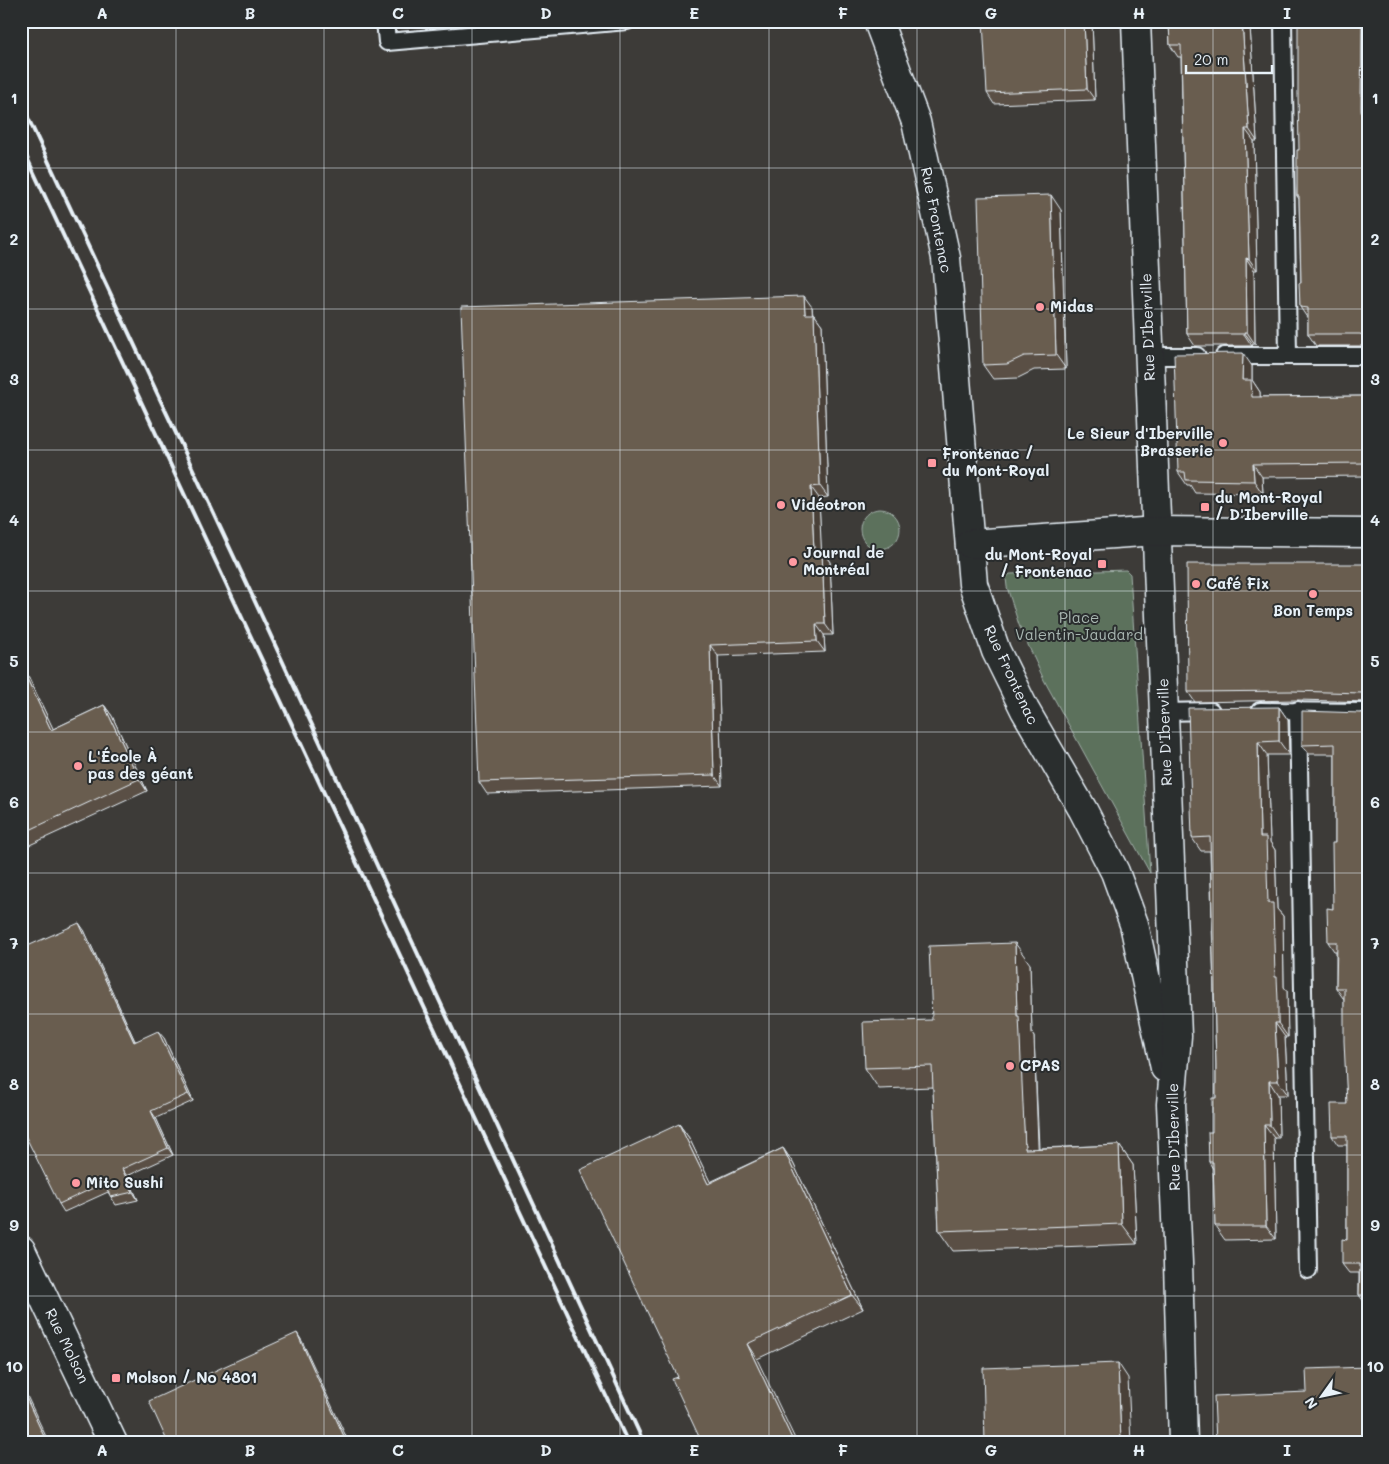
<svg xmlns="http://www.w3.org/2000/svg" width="1389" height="1464" font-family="Mali,sans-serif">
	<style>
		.green { fill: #5c715c; stroke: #a2b1aa }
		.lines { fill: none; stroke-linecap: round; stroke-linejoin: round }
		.service-casing { stroke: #e8f1f8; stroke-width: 20 }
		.minor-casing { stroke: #e8f1f8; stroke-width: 31 }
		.secondary-casing { stroke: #e8f1f8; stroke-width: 31 }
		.service { stroke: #2a2d2e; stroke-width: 16 }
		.minor { stroke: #2a2d2e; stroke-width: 28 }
		.secondary { stroke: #2a2d2e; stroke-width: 28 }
		.rail { stroke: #e8f1f8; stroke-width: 4 }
		.wall { fill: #5a5045; stroke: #e8f1f8 }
		.shaded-wall { fill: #4a4138; stroke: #e8f1f8 }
		.building { fill: #695d50; stroke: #e8f1f8 }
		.grid { fill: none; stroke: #e8f1f8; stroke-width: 1; stroke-opacity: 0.55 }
		.poi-dot { fill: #ff9aa2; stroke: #2a2d2e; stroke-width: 2 }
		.labels { text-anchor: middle; stroke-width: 4; stroke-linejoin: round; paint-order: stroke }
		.street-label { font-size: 15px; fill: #e8f1f8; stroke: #2a2d2e }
		.poi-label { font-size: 15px; font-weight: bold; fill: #e8f1f8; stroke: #2a2d2e; text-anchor: start }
		.park-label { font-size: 15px; fill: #a9b7b2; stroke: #2a2d2e }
		.neatline { fill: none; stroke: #e8f1f8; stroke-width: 2 }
		.grid-label { font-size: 16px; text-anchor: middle; font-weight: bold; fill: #e8f1f8 }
	</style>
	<rect width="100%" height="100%" fill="#3d3b38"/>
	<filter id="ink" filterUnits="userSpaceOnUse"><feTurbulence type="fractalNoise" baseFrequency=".02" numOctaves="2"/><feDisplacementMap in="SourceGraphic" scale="10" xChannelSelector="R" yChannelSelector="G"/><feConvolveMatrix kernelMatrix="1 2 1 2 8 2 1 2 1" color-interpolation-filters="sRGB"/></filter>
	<g filter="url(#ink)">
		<g class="green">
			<circle cx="880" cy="529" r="20"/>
			<path d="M1126,570L1130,574L1150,873L1044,680L1019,625L1007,587L1006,578L1010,574Z"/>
		</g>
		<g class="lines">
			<defs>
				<g id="service">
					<path d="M385,21L387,42L627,21"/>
					<path d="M1283,21L1288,356"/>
					<path d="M1149,356H1197"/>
					<path d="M1224,356H1368"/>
					<path d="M1298,710L1308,1270"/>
					<path d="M1260,711L1368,712"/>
					<path d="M1164,712L1211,711"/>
				</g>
				<path id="minor" d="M21,1250L113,1443"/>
				<g id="secondary">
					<path d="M878,21L916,122L946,258L973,584L996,651L1025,710L1083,810L1115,872L1134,924L1165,1068"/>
					<path d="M1136,21L1177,1036L1171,1104L1178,1263L1183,1443"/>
					<path d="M970,544L1157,531L1368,533"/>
				</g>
			</defs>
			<use href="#service" class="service-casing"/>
			<use href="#minor" class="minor-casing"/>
			<use href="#secondary" class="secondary-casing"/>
			<use href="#service" class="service"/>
			<use href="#minor" class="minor"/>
			<use href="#secondary" class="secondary"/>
			<g class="rail">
				<path d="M21,103L251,593L644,1443"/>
				<path d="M21,145L628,1443"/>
			</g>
		</g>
		<g class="wall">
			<path d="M1092,21L1095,100L994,104L987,93Z"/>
			<path d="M1169,21H1263V26H1250L1257,141H1254L1257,270H1254L1255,344H1253L1252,346H1195L1187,334L1181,57H1178L1170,45Z"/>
			<path d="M1368,21V346H1316L1308,334V319L1300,307L1301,283L1299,199L1297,196L1299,150Z"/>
			<path d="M1061,210L1066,369L1034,370L1018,378L993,379L983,365Z"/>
			<path d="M812,307L813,314H814L822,325L828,497L819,498L821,551H822L830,562L833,635H824L825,652L718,656L722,786L487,794L479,782Z"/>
			<path d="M1252,366V380L1260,392V397L1368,396V476L1262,477L1263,494L1195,493L1190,485H1187L1178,472Z"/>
			<path d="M1368,564V702L1298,700L1195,702L1188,692Z"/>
			<path d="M21,661L53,729L104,705L112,716L147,791L21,849Z"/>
			<path d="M1279,707L1288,720L1289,755H1267L1270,842L1275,850L1277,909L1283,916L1284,987L1287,991V1013L1288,1037H1285L1288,1095H1278L1279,1138H1274L1276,1239L1225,1240L1215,1226L1213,1169L1209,1162L1216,1098V1064L1210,851H1201L1192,838Z"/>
			<path d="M1368,710V1305L1366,1304L1359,1295V1273H1349L1342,1264L1347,1240V1145H1338L1332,1136L1347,1104L1344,998H1343L1336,988V951H1334L1328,942L1333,909L1335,843V754H1309L1302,745L1361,713L1366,712Z"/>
			<path d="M84,930L135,1041L164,1038L193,1101L156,1118L173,1155L127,1176L138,1200L116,1205L108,1192L64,1212L59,1204Z"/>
			<path d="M1030,964L1032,1034L1034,1037L1039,1148L1119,1145L1133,1165L1137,1244L953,1251L939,1231L933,1087L879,1089L865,1068L932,1020Z"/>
			<path d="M679,1124L689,1138L710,1182L783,1148L793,1163L863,1309L757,1359L678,1377Z"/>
		</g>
		<g class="shaded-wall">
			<path d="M1084,21H1092L1095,100L1087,89Z"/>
			<path d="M1242,21H1246L1250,26L1257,141L1249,129Z"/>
			<path d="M1362,21H1368V338L1367,337L1364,238L1361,107Z"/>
			<path d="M1245,129L1254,141L1257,270L1249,259Z"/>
			<path d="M1051,195L1061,210L1066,369L1056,355Z"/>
			<path d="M1246,258L1254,270L1255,344L1247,332Z"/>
			<path d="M804,296L812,307L813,325L805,314Z"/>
			<path d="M814,314L822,325L828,497L820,486Z"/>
			<path d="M1244,332L1253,344L1252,346L1244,334Z"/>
			<path d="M1243,353L1252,366V380L1260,392L1261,410L1252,397L1242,380Z"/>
			<path d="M1253,464L1262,477L1263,494L1254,481Z"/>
			<path d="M811,487L819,498L822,562L814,551Z"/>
			<path d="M822,551L830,562L833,635L825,624Z"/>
			<path d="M816,624L824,635L825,652L817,641Z"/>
			<path d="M710,645L718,656L722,786L714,775Z"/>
			<path d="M21,661L59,741L51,730L21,666Z"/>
			<path d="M104,705L112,716L147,791L139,779Z"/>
			<path d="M1279,707L1288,720L1289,755L1279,741Z"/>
			<path d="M1258,742L1267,755L1270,842L1275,850L1277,909L1283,916L1284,987L1287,991L1288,1037L1278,1023L1268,903L1260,837Z"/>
			<path d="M79,923L84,930L139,1050L134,1042Z"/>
			<path d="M1015,943L1030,964L1032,1034L1034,1037L1039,1169L1025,1149L1017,1016Z"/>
			<path d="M1275,1023L1285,1037L1288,1095L1278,1081Z"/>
			<path d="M158,1031L164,1038L193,1101L188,1094Z"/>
			<path d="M1269,1081L1278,1095L1279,1138L1270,1125Z"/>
			<path d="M151,1111L156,1118L173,1155L168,1148Z"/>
			<path d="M679,1124L689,1138L718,1198L708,1184Z"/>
			<path d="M1264,1125L1274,1138L1276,1239L1266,1226Z"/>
			<path d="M1119,1145L1133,1165L1137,1244L1122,1224Z"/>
			<path d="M783,1148L793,1163L863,1309L852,1295Z"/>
			<path d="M122,1169L127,1176L138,1200L133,1192Z"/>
			<path d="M297,1333L302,1341L349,1443H347Z"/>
			<path d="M747,1344L757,1359L797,1443H794Z"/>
			<path d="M1118,1363L1128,1378L1131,1443H1121Z"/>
			<path d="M21,1383L49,1443H47L21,1387Z"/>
		</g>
		<g class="building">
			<path d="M983,21H1084L1087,89L987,93Z"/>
			<path d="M1169,21H1242L1249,129H1245L1249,259L1246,258L1247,332H1244V334H1187L1181,45H1170Z"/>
			<path d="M1298,21H1362L1361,107L1364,158V238L1367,337L1360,334H1308V308L1300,307L1299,283H1301L1299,196H1297V150H1299L1298,94Z"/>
			<path d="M1051,195L1056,355L1024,356L1007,364L983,365L978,197Z"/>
			<path d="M804,296L805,314H814L820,486L811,487L814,551H822L825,624H816L817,641L710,645L714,775L479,782L461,307Z"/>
			<path d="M1243,353L1242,380H1251L1252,397L1368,396V463L1253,464L1254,481L1186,480L1185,472H1178L1174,354Z"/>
			<path d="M1187,564H1368V695L1362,693L1292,691L1188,692Z"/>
			<path d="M21,666L51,730L104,705L139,779L21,834Z"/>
			<path d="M1279,707V741L1258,742L1260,837H1266L1268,903H1273L1275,977H1277L1278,1000V1023H1275L1278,1081H1269L1270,1125H1264L1266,1226H1215L1213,1162H1209L1208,1132H1212V1098H1216V1064L1210,837L1192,838L1188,708Z"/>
			<path d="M1368,710V1295H1359L1360,1264H1342V1239L1347,1240V1136H1332L1331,1104H1347L1344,1041V988H1336L1337,942H1328L1327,908L1333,909L1332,843H1335V744L1302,745V711L1361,713L1366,712Z"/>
			<path d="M79,923L134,1042L158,1031L188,1094L151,1111L168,1148L122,1169L133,1192L111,1197L104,1183L59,1204L21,1127V949Z"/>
			<path d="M1015,943L1017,1016H1019L1025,1149L1119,1145L1122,1224L939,1231L932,1066L865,1068L863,1022L932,1020L929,946Z"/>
			<path d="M679,1124L708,1184L783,1148L852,1295L747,1344L794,1443H702L672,1379L678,1377L580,1170Z"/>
			<path d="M297,1333L347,1443H168L149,1401Z"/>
			<path d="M1118,1363L1121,1443H985L983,1368Z"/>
			<path d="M1368,1367V1443H1216L1214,1396L1307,1392L1306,1369Z"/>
			<path d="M21,1387L47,1443H21Z"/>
		</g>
	</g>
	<path class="grid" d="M176,21V1443M324,21V1443M472,21V1443M620,21V1443M769,21V1443M917,21V1443M1065,21V1443M1213,21V1443M21,168H1368M21,309H1368M21,450H1368M21,591H1368M21,732H1368M21,873H1368M21,1014H1368M21,1155H1368M21,1296H1368"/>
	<g class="poi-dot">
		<circle cx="1040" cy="307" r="5"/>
		<circle cx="1223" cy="443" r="5"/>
		<rect x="927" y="458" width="10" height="10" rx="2.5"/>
		<circle cx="781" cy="505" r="5"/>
		<rect x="1200" y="502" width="10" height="10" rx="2.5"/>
		<circle cx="793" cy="562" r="5"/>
		<rect x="1097" y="559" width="10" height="10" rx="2.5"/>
		<circle cx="1196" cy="584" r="5"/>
		<circle cx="1313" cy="594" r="5"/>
		<circle cx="78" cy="766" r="5"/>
		<circle cx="1010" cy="1066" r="5"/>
		<circle cx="76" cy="1183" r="5"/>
		<rect x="111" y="1373" width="10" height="10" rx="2.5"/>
	</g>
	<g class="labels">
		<g class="street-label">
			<text transform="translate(936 220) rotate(79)" y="5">Rue Frontenac</text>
			<text transform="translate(1148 327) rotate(-92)" y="5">Rue D'Iberville</text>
			<text transform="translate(1011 675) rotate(65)" y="5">Rue Frontenac</text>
			<text transform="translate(1165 732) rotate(-92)" y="5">Rue D'Iberville</text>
			<text transform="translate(1174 1137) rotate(-91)" y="5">Rue D'Iberville</text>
			<text transform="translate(67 1346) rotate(64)" y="5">Rue Molson</text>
		</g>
		<g class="poi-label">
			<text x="1050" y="312">Midas</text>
			<text x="1213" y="439" text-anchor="end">Le Sieur d'Iberville<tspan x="1213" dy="17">Brasserie</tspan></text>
			<text x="942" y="459">Frontenac /<tspan x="942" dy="17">du Mont-Royal</tspan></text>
			<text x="1215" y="503">du Mont-Royal<tspan x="1215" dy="17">/ D'Iberville</tspan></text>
			<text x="791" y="510">Vidéotron</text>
			<text x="803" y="558">Journal de<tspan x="803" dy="17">Montréal</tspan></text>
			<text x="1092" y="560" text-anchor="end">du Mont-Royal<tspan x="1092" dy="17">/ Frontenac</tspan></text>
			<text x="1206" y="589">Café Fix</text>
			<text x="1313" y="616" text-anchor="middle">Bon Temps</text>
			<text x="88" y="762">L'École À<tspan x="88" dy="17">pas des géant</tspan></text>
			<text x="1020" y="1071">CPAS</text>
			<text x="86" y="1188">Mito Sushi</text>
			<text x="126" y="1383">Molson / No 4801</text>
		</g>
		<g class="park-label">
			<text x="1079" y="623">Place<tspan x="1079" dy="17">Valentin-Jaudard</tspan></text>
		</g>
	</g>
	<rect width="1389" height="1464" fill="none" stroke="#2a2d2e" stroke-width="55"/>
	<g transform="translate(1322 1396) rotate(237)" stroke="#2a2d2e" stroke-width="4" paint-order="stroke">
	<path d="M0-4L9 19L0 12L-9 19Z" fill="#e8f1f8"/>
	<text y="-8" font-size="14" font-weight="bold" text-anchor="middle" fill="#e8f1f8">N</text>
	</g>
	<path d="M1186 65v8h86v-8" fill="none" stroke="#e8f1f8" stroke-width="2.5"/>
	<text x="1194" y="65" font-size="15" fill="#e8f1f8" stroke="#2a2d2e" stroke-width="4" paint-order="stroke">20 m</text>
	<rect x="28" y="28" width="1334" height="1408" class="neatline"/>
	<g class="grid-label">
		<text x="102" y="19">A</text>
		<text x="250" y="19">B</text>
		<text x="398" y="19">C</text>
		<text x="546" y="19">D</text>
		<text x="694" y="19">E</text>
		<text x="843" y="19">F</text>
		<text x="991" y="19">G</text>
		<text x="1139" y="19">H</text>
		<text x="1287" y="19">I</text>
		<text x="14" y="104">1</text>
		<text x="1375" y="104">1</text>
		<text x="14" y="245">2</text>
		<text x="1375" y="245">2</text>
		<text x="14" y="385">3</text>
		<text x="1375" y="385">3</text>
		<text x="14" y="526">4</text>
		<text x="1375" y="526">4</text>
		<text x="14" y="667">5</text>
		<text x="1375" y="667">5</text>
		<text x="14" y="808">6</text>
		<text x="1375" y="808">6</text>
		<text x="14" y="949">7</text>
		<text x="1375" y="949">7</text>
		<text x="14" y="1090">8</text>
		<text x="1375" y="1090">8</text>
		<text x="14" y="1231">9</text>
		<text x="1375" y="1231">9</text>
		<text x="14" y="1372">10</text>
		<text x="1375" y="1372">10</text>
		<text x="102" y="1456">A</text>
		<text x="250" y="1456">B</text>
		<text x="398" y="1456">C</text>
		<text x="546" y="1456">D</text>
		<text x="694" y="1456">E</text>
		<text x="843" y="1456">F</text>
		<text x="991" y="1456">G</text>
		<text x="1139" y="1456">H</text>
		<text x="1287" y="1456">I</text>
	</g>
</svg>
